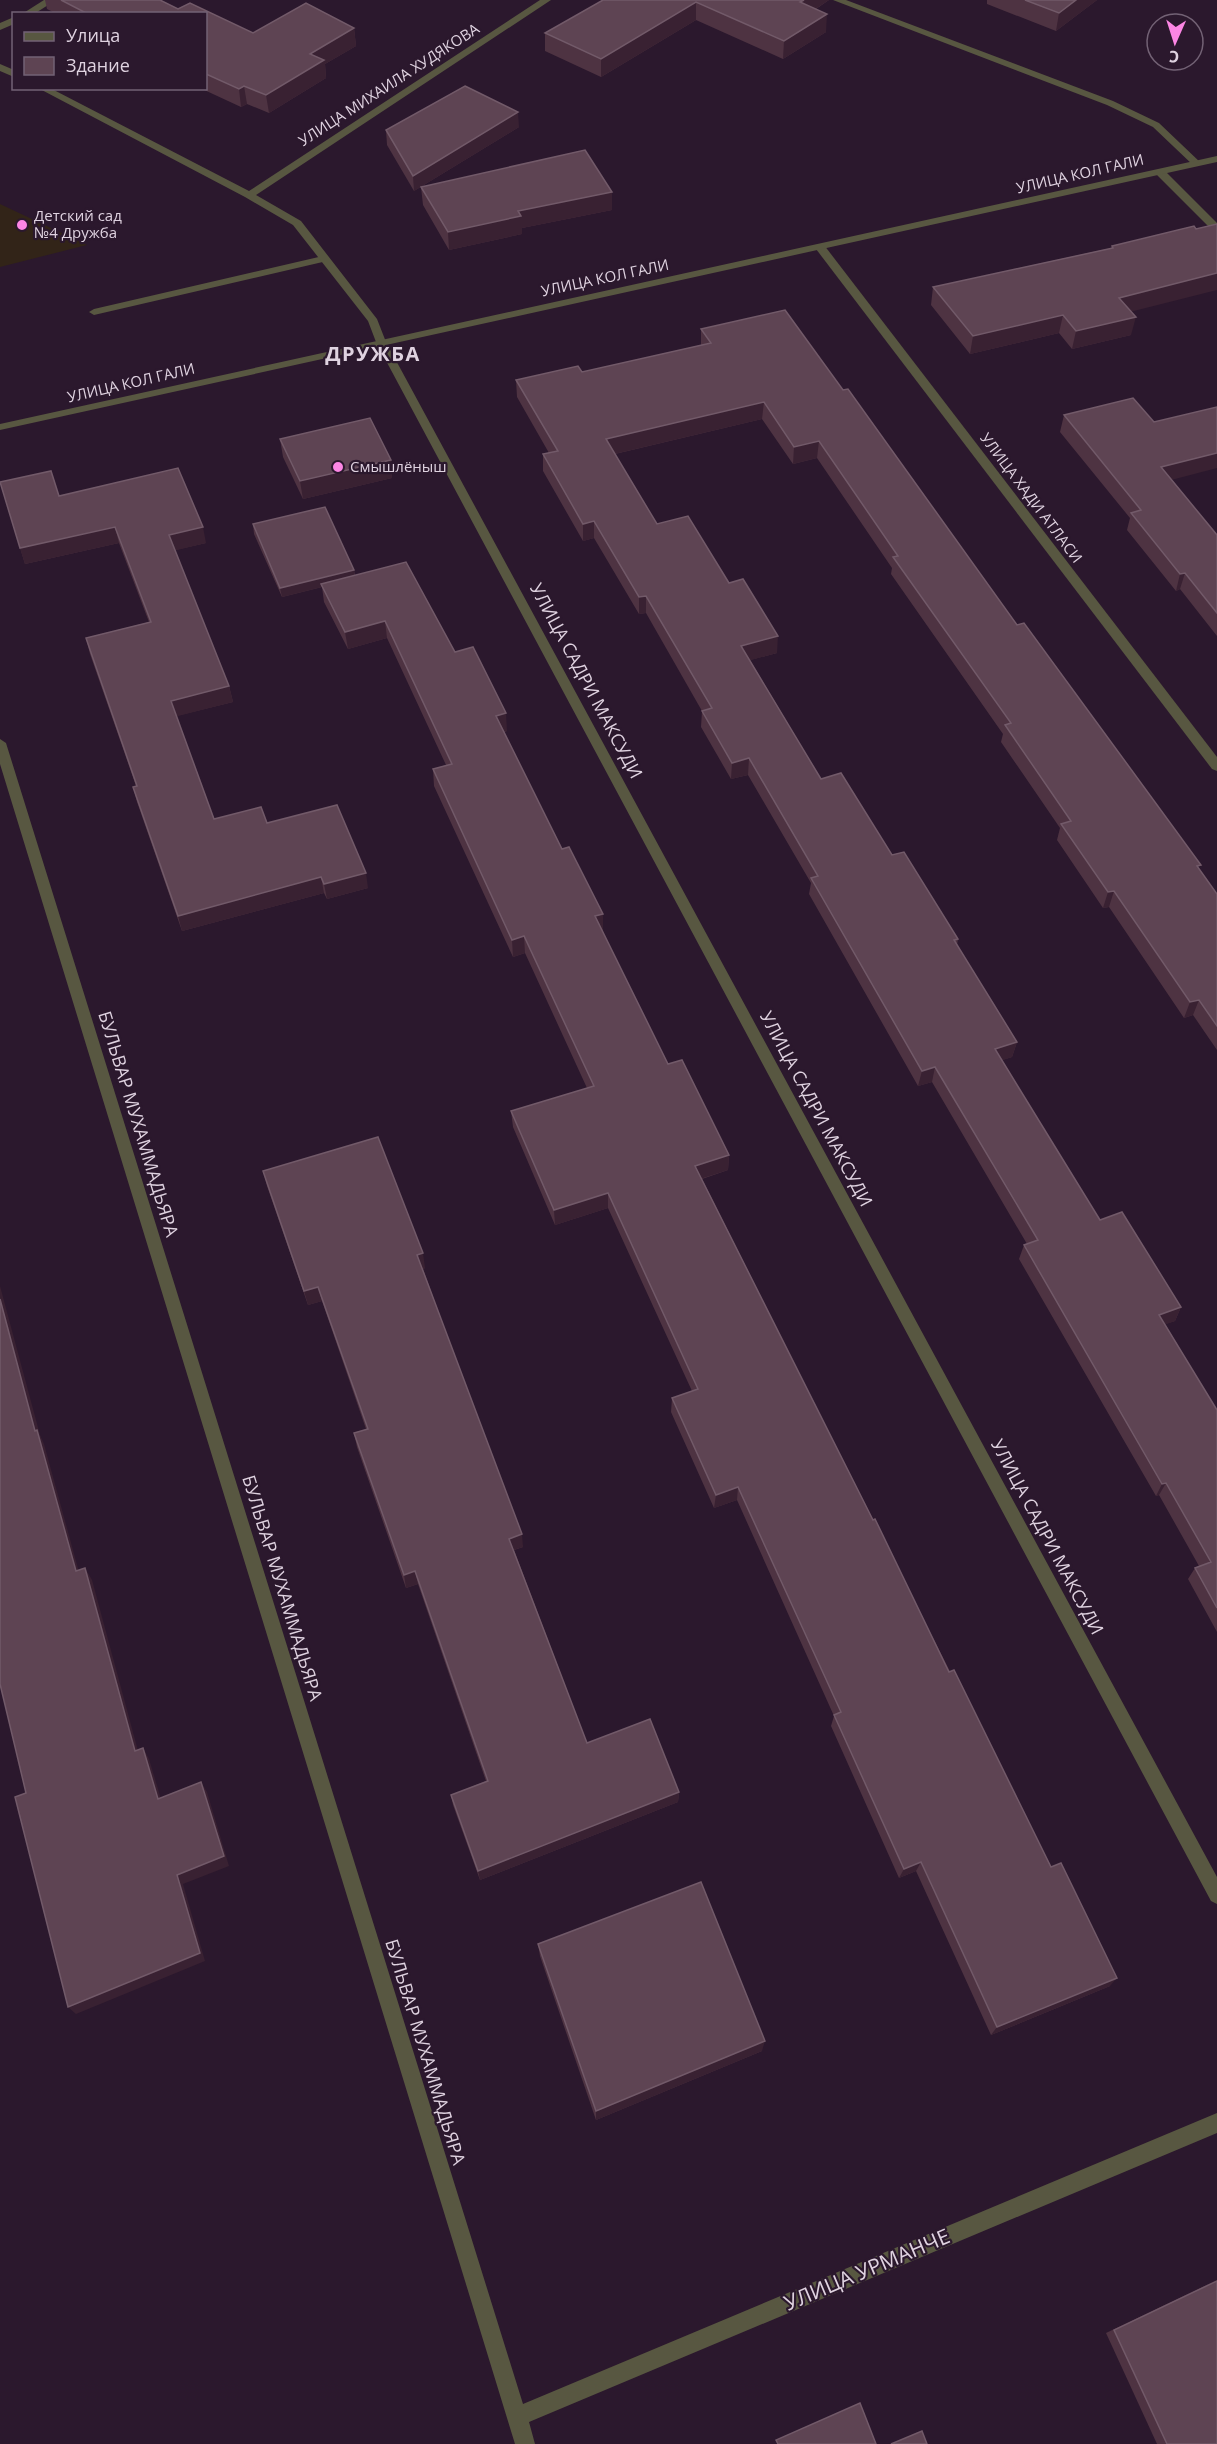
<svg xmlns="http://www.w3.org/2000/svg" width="1217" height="2444" font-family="'Open Sans',sans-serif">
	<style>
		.education { fill: #322418 }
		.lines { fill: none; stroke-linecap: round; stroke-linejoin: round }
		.service { fill: #585741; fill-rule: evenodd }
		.minor { fill: #585741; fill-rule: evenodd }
		.tertiary { fill: #585741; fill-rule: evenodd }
		.wall { fill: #4e3342 }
		.shaded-wall { fill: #392132 }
		.building { fill: #5e4453; stroke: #725a69; stroke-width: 1.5 }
		.poi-dot { fill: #fc86e4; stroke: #2b182d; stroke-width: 2 }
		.labels { text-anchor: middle; stroke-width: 4.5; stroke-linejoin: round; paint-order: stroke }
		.far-street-label { font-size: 15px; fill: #dfd2e0; stroke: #2b182d }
		.far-poi-label { font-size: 15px; fill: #dfd2e0; stroke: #2b182d; text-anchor: start }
		.street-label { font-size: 18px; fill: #dfd2e0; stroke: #2b182d }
		.far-district-label { font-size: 20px; font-weight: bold; letter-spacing: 1.5px; fill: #dfd2e0; stroke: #2b182d }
		.near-street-label { font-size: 21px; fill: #dfd2e0; stroke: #2b182d }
	</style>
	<rect width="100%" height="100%" fill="#2b182d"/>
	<path class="education" d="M0,204L87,245L0,267Z"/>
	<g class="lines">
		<path class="service" d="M323,256L328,259L327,261L94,315L89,312L94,309Z"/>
		<g class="minor">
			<path d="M44,0H56L34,14H22Z"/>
			<path d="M540,0H551L256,195L301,221L377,319L386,342L1217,1877V1904L1211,1901L376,342L368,321L293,225L245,197L38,88H50L249,191Z"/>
			<path d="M833,0H846L1113,101L1159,123L1202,164L1194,166L1153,127L1107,105Z"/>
			<path d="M14,17V24L0,30V23Z"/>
			<path d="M0,64L14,70V77L0,71Z"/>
			<path d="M1156,170H1164L1217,223V232L1213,231L1156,174Z"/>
			<path d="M820,244L824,245L1217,757V771L1212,769L816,249L815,247Z"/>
			<path d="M0,739L6,743L523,2404L1217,2113V2133L529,2422L535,2444H515L0,764Z"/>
		</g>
		<path class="tertiary" d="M1217,156V162L0,430V424Z"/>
	</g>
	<g class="wall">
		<path d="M45,0H160L178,9L190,3L253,33L306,3L354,28L356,46L325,64L326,78L269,113L247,104L241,107L200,88H206V14H57L47,9Z"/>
		<path d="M603,0H829L816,9L826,32L783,59L696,20L601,77L545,51V33Z"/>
		<path d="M987,0H1097L1056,31L987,4Z"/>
		<path d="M519,127L414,191L387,145L386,130Z"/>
		<path d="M421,187L612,192V210L522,228V234L449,250L423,205Z"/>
		<path d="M1194,226L1131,312V335L1072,349L1059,333L970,354L931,305L933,287L1111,248L1112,246Z"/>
		<path d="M701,329L843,390L1217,894V1050L1193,1015L1184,1018L1109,907L1103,908L1057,840L1060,828L1001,742L1003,734L891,574L892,568L817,458L793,464L762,419L615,454L657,524L729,583L777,653L750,660L821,779L892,855L958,939L957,945L1017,1042L1012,1057L1002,1060L1100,1220L1181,1307L1175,1321L1165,1324L1217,1410V1632L1188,1579L1195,1568L1199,1566L1159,1495L1156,1496L1019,1259L1024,1245L1027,1244L932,1082L918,1086L809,894L811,883L748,775L731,779L701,727L702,711L646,613L639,614L594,538L583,541L543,471V454L549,453L517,397L516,380L582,372L701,345Z"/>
		<path d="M1064,415L1154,422L1172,480L1217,535V636L1180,589L1176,591L1127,530L1130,518L1060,432Z"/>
		<path d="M280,439L391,460L392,478L303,499L283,457Z"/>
		<path d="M0,482L59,496L206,543L175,550L229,686L233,702L176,716L214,819L267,823L368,888L327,899L324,893L182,931L137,802L133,787L136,786L90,654L86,638L149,622L119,543L25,564Z"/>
		<path d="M253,524L354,570L355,576L455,652L507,731L504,732L562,849L603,914L602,931L668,1064L729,1155L728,1170L702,1179L873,1520L1110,1986L991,2035L916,1871L899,1878L831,1726L834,1716L737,1500L714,1508L671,1412L672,1398L692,1391L608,1208L555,1225L513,1127L511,1111L587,1088L525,953L513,957L434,786L433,769L446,765L387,638L348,649L324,602L322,587L282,597L254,534Z"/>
		<path d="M263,1171L425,1268L423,1269L523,1547L514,1550L587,1743L679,1792L678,1802L480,1880L453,1805L451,1795L486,1781L418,1584L406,1588L357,1447L354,1433L366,1429L322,1301L308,1305L267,1186Z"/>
		<path d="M538,1944L762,2051L596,2120L540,1956Z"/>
		<path d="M1217,2280V2444H1157L1106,2333Z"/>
	</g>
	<g class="shaded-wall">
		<path d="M804,0H829L799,20L800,2Z"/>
		<path d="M1076,0H1097L1056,31L1059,13Z"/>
		<path d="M696,2V20L601,77V59Z"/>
		<path d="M827,14L826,32L783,59L784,41Z"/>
		<path d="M354,28L356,46L325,64L326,78L269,113L266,95L310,54Z"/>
		<path d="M244,86L247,104L241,107L239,89Z"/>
		<path d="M518,112L519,127L414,191L413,176Z"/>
		<path d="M612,192V210L522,228V234L449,250L448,232L518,211Z"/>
		<path d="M1217,273V290L1114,316L1119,298Z"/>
		<path d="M1063,315L1059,333L970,354L973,336Z"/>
		<path d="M1136,317L1131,335L1072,349L1076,331Z"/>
		<path d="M764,402L762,419L606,456V439Z"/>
		<path d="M819,441L817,458L793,464L794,447Z"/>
		<path d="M1217,453V468L1156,484L1161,467Z"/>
		<path d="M391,460L392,478L303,499L300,481Z"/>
		<path d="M594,521V538L583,541V524Z"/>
		<path d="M115,527L119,543L25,564L20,548Z"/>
		<path d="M203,527L206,543L173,551L169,535Z"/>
		<path d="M354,570L355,579L321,584L322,587L282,597L280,588Z"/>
		<path d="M1185,573L1180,589L1176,591L1180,574Z"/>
		<path d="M646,596V613L639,614V597Z"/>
		<path d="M385,621L387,638L348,649L345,632Z"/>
		<path d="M778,636L777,653L740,663L741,646Z"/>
		<path d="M229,686L233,702L174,717L171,701Z"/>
		<path d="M506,713L507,731L497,733L496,716Z"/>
		<path d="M749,758L748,775L731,779L732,763Z"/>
		<path d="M366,873L368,888L327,899L324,884Z"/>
		<path d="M321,877L324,893L182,931L178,916Z"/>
		<path d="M1114,891L1109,907L1103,908L1108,892Z"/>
		<path d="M603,914V931L595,933V916Z"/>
		<path d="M524,936L525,953L513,957L512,940Z"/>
		<path d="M1199,1000L1193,1015L1184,1018L1190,1002Z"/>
		<path d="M1017,1042L1012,1057L991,1064L995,1049Z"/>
		<path d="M935,1067L932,1082L918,1086L922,1071Z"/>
		<path d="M729,1155L728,1170L694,1181L695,1166Z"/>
		<path d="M608,1193V1208L555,1225L554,1210Z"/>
		<path d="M423,1253L425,1268L420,1270L417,1255Z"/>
		<path d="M0,1286L40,1435L44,1444L82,1583L76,1571L35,1431L0,1299Z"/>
		<path d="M318,1287L322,1301L308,1305L304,1291Z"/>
		<path d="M1181,1307L1175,1321L1153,1329L1159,1315Z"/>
		<path d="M1166,1483L1159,1495L1156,1496L1162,1484Z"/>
		<path d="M738,1487L737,1500L714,1508L716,1495Z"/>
		<path d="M522,1534L523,1547L510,1551L509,1539Z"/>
		<path d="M85,1568L92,1580L141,1762L135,1751Z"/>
		<path d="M415,1571L418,1584L406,1588L404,1575Z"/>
		<path d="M143,1748L149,1759L164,1809L158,1799Z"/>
		<path d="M201,1782L207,1792L229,1866L183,1884L205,1961L76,2014L68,2007L177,1875Z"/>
		<path d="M679,1792L678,1802L480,1880L478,1871Z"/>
		<path d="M921,1862L916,1871L899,1878L904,1869Z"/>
		<path d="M1117,1978L1110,1986L991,2035L997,2027Z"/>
		<path d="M765,2041L762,2051L596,2120V2111Z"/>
	</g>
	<g class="building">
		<path d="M61,0H160L178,9L190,3L253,33L306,3L354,28L310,54L324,60L266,95L244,86L239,89L206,74V14H88Z"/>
		<path d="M603,0H804L800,2L827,14L784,41L696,2L601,59L545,33Z"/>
		<path d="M1025,0H1076L1059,13Z"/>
		<path d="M465,86L518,112L413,176L386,130Z"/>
		<path d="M585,150L612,192L518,211L521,216L448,232L421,187Z"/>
		<path d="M1217,224V273L1119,298L1136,317L1076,331L1063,315L973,336L933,287L1113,248L1112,246L1194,226L1196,229Z"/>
		<path d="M785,310L843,390L848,389L1017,625L1024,623L1201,865L1197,866L1217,894V1026L1199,1000L1190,1002L1114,891L1108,892L1061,824L1071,821L1005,725L1011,723L893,557L898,556L819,441L794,447L764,402L606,439L657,524L688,516L729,583L743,579L778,636L741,646L821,779L841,773L892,855L904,852L958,939L954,940L1017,1042L995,1049L1100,1220L1122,1212L1181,1307L1159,1315L1217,1410V1608L1195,1568L1211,1562L1166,1483L1162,1484L1024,1245L1038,1240L935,1067L922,1071L811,878L818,876L749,758L732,763L702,711L712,708L646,596L639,597L594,521L583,524L543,454L558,451L516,380L578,366L582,372L711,343L701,329Z"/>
		<path d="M1133,398L1154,422L1217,407V453L1161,467L1217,535V613L1185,573L1180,574L1131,513L1141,510L1064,415Z"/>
		<path d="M370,418L391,460L300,481L280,439Z"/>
		<path d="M178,468L203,527L169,535L229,686L171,701L214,819L261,807L267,823L337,805L366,873L324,884L321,877L178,916L133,787L137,786L86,638L151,622L115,527L20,548L0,482L51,471L59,496Z"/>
		<path d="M325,507L354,570L280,588L253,524Z"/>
		<path d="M406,562L455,652L473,647L506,713L496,716L562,849L569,847L603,914L595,916L668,1064L682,1060L729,1155L695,1166L873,1520L875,1519L949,1672L954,1670L1051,1867L1061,1863L1117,1978L997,2027L921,1862L904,1869L834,1715L841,1712L738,1487L716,1495L672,1398L698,1389L608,1193L554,1210L511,1111L594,1086L524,936L512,940L433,769L452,764L385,621L345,632L321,584Z"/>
		<path d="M378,1137L423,1253L417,1255L522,1534L509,1539L587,1743L650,1719L679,1792L478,1871L451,1795L488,1781L415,1571L404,1575L354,1433L368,1429L318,1287L304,1291L263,1171Z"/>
		<path d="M0,1299L35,1431L37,1430L76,1571L85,1568L135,1751L143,1748L158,1799L201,1782L224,1856L177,1875L200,1953L68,2007L15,1797L26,1793L0,1684Z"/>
		<path d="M701,1882L765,2041L596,2111L538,1944Z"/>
		<path d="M1217,2281V2444H1167L1114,2330Z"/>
		<path d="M860,2403L876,2444H778L776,2440Z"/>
		<path d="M922,2431L927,2444H891Z"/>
	</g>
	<g class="poi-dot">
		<circle cx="22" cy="225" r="6"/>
		<circle cx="338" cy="467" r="6"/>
	</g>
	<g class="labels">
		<g class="far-street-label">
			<text transform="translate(389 85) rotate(-33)" y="5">УЛИЦА МИХАИЛА ХУДЯКОВА</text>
			<text transform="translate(1080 174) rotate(-13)" y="5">УЛИЦА КОЛ ГАЛИ</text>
			<text transform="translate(605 278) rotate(-12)" y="5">УЛИЦА КОЛ ГАЛИ</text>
			<text transform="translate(131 383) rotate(-13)" y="5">УЛИЦА КОЛ ГАЛИ</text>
			<text transform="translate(1031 498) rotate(53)" y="5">УЛИЦА ХАДИ АТЛАСИ</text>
		</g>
		<g class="far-poi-label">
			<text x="34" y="221">Детский сад<tspan x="34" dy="17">№4 Дружба</tspan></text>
			<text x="350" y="472">Смышлёныш</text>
		</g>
		<g class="street-label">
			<text transform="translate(586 681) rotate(62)" y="6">УЛИЦА САДРИ МАКСУДИ</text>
			<text transform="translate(816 1109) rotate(62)" y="6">УЛИЦА САДРИ МАКСУДИ</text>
			<text transform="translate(138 1124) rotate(73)" y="6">БУЛЬВАР МУХАММАДЬЯРА</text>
			<text transform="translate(1047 1537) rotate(62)" y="6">УЛИЦА САДРИ МАКСУДИ</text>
			<text transform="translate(282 1588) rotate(73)" y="6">БУЛЬВАР МУХАММАДЬЯРА</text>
			<text transform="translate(425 2052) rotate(73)" y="6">БУЛЬВАР МУХАММАДЬЯРА</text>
		</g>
		<g class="far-district-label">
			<text x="373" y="361">ДРУЖБА</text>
		</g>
		<g class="near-street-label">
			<text transform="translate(867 2270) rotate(-23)" y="7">УЛИЦА УРМАНЧЕ</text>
		</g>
	</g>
	<rect x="12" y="12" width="195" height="78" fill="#2b182d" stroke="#736275" stroke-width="1.5"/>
	<rect x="24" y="32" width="30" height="9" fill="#585741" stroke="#736275" stroke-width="1.5"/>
	<text x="66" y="42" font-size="18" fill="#dfd2e0">Улица</text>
	<rect x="24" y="57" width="30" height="18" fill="#5e4453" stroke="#736275" stroke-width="1.5"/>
	<text x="66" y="72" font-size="18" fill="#dfd2e0">Здание</text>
	<g transform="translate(1175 42) rotate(183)"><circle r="28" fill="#2b182d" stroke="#736275" stroke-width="1.5"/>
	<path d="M0-4.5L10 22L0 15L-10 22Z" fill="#fc86e4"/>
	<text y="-9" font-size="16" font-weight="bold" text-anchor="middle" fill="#dfd2e0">С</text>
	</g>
</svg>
